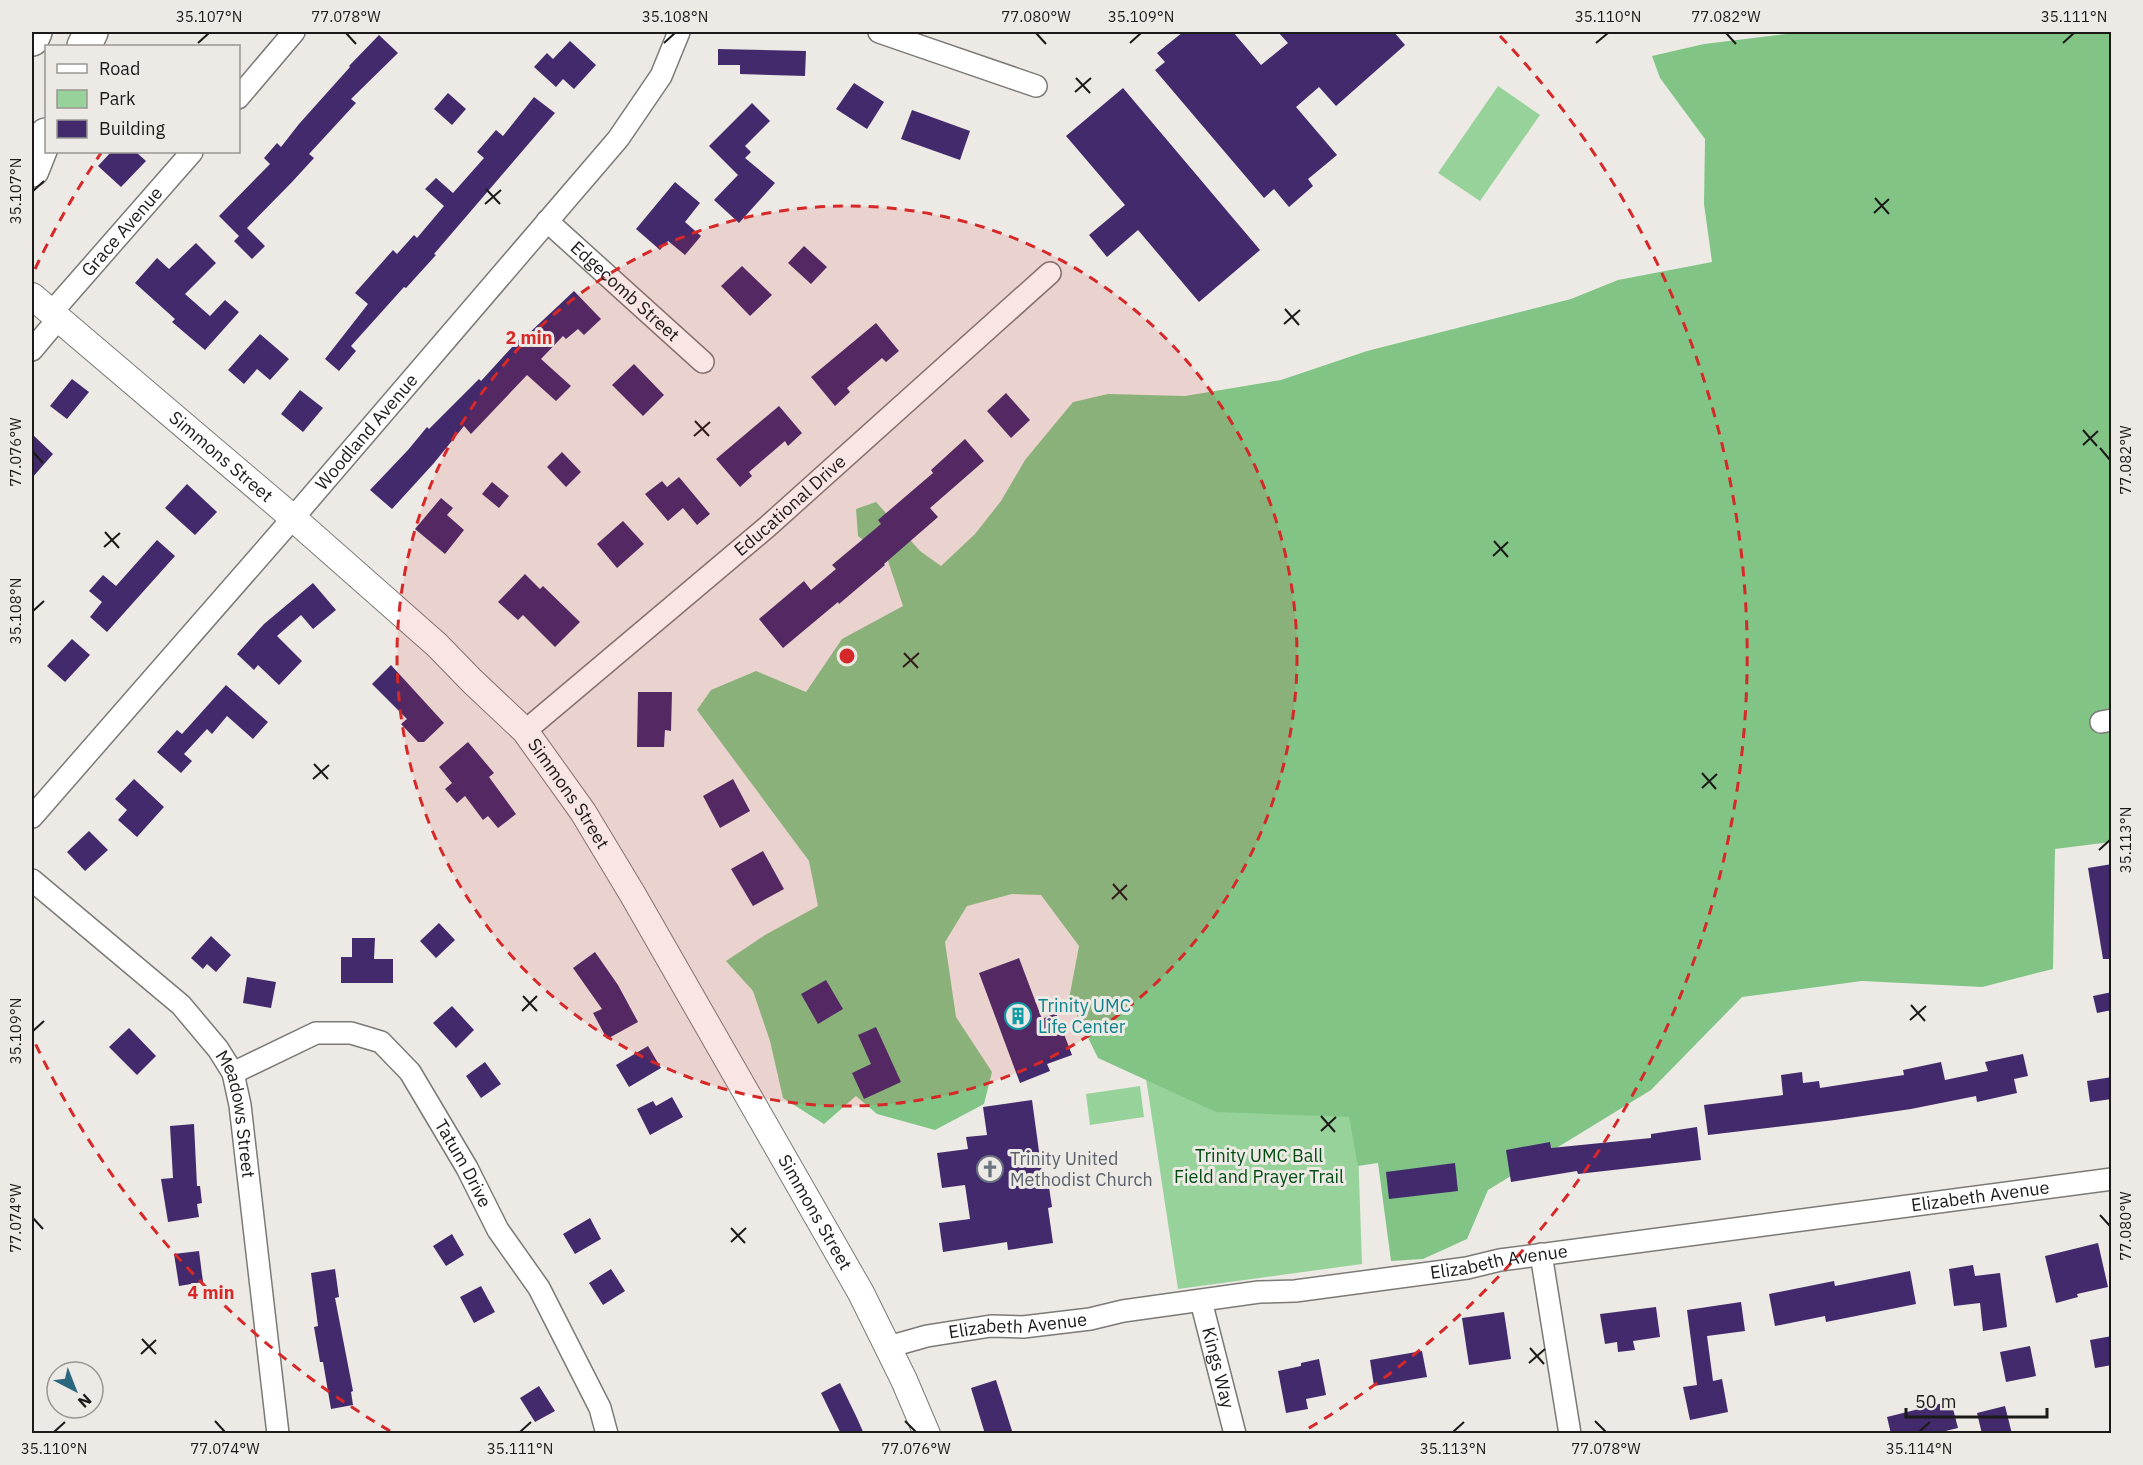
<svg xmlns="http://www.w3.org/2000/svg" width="2143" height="1465" font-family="'IBM Plex Sans',sans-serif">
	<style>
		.green { fill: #98d29b }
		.forest { fill: #81c486 }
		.building { fill: #422a6c }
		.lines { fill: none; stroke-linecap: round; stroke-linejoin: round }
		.minor-casing { stroke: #7c7a76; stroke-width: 24 }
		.tertiary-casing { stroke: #7c7a76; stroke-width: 28 }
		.primary-casing { stroke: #7c7a76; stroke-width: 36 }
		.minor { stroke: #fff; stroke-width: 21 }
		.tertiary { stroke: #fff; stroke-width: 26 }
		.primary { stroke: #fff; stroke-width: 33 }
		.ticks { fill: none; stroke: #1b1a19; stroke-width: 2 }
		.ring { fill: none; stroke: #d62828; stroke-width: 3; stroke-dasharray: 10 8 }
		.labels { text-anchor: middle; stroke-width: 6; stroke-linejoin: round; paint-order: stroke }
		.street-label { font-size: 18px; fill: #1b1a19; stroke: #edeae5 }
		.culture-label { font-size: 18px; fill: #0d838f; stroke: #edeae5; text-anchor: start }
		.park-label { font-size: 18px; fill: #004d13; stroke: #edeae5 }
		.worship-label { font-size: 18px; fill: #5b616d; stroke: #edeae5; text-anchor: start }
		.centre { fill: #d62828; stroke: #edeae5; stroke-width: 3 }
		.ring-label { font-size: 18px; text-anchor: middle; font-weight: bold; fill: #d62828; stroke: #edeae5; stroke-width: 6; stroke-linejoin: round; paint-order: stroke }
		.neatline { fill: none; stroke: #1b1a19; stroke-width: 2 }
		.ticks-label { font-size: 15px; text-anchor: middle; fill: #1b1a19 }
	</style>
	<rect width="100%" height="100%" fill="#edeae5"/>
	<g class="green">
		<path d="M1498,86L1540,115L1480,201L1438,173Z"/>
		<path d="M1355,1060L1362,1264L1178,1289L1145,1072Z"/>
		<path d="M1140,1086L1144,1117L1090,1125L1086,1094Z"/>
	</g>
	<path class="forest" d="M1802,32H2111V842L2055,849L2053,969L1982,987L1862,981L1742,997L1651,1090L1488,1190L1467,1239L1423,1259L1391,1261L1378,1163L1358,1166L1349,1117L1216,1112L1098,1058L1069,999L1079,946L1041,895L1012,894L967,906L945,942L956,1017L992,1072L984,1104L935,1130L877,1114L856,1096L824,1124L783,1098L770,1041L753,991L726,961L765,935L818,906L809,861L697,710L711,690L756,671L806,692L842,639L903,606L887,558L858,536L856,509L876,502L920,551L941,566L975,534L1001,501L1025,460L1073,402L1108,394L1185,396L1281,380L1367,351L1571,299L1618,280L1712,262L1704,204L1705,139L1660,78L1652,56L1704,44Z"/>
	<g class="building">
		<path d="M1183,32H1233L1261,65L1288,43L1278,32H1394L1405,45L1336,106L1319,87L1296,107L1337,155L1308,179L1313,186L1289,207L1274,189L1264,198L1155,70L1165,62L1157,53Z"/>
		<path d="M379,35L398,53L351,99L356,103L309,154L314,158L292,182L247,228L265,246L252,259L234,241L239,236L219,216L270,164L264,158L277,143L281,147L299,124L350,67L349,66Z"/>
		<path d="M570,41L596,65L574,89L563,79L556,87L534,67L547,53L553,59Z"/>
		<path d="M718,49L806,51L805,76L740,74V65H718Z"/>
		<path d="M854,83L884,102L867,129L836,109Z"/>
		<path d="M1123,88L1260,250L1199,302L1138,230L1107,257L1089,235L1125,205L1066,136Z"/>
		<path d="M448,93L466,109L452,125L434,109Z"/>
		<path d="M534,97L555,113L434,254L436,255L406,288L404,287L351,346L356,351L339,371L325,359L368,304L355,293L393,250L397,254L414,235L417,238L444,206L425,189L436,178L453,193L484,158L477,152L496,130L503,136Z"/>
		<path d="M752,103L770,121L745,146L751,152L745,158L775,183L739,223L714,200L738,175L709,146Z"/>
		<path d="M912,110L970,131L960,160L901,139Z"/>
		<path d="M111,152H136L146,161L121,187L98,166Z"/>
		<path d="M675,182L700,203L685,222L701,236L685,255L668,241L660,250L636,229Z"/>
		<path d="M196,243L216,263L185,294L210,316L225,300L239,312L205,350L172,322L175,319L135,283L157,258L169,269Z"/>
		<path d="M804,246L827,267L811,284L788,263Z"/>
		<path d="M742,266L772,295L750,316L721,286Z"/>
		<path d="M574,291L601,319L584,335L578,329L566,339L563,336L541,359L571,386L556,401L527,375L471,434L464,426L434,463L392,509L370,490L408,450L427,427L429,429L479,379L481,381L524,334L526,336Z"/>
		<path d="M876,323L899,351L886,362L882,358L847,388L850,392L835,406L811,377Z"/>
		<path d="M260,334L289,359L270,380L257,369L244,384L228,370Z"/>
		<path d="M634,364L664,395L643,416L612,385Z"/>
		<path d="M72,379L89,392L67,419L50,406Z"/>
		<path d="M300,390L323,408L303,432L281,414Z"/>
		<path d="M1006,393L1030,420L1011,438L987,411Z"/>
		<path d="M779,406L802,433L788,446L785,441L749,472L752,476L740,487L716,459Z"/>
		<path d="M32,434L53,454L32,478Z"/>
		<path d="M965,439L984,461L930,508L938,517L884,564L885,565L839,604L838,602L783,648L759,619L804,581L811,590L836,569L832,565L881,524L878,520L933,473L931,470Z"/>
		<path d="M562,452L581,472L566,487L547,467Z"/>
		<path d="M679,477L710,514L697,525L683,508L668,521L645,494L662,481L667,487Z"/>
		<path d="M492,482L509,496L499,508L482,494Z"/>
		<path d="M187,484L217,512L195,535L165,508Z"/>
		<path d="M441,498L453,508L447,515L464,530L445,554L415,529Z"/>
		<path d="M623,521L644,544L617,568L597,544Z"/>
		<path d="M157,540L175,556L107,632L90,617L102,602L89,591L103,575L116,586Z"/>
		<path d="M525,574L540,589L543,586L580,622L555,647L523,615L518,620L498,602Z"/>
		<path d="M313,583L336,610L313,629L301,615L277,636L302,661L279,685L258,665L254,670L237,654L264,624Z"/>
		<path d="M72,639L90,655L65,682L47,666Z"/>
		<path d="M391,665L444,723L424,742H418L401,724L407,719L372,684Z"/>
		<path d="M226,685L268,722L253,739L227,716L212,734L207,729L184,754L192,761L181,773L157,752L177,730L182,734Z"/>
		<path d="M638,692H672L671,731L665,730L664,747H637Z"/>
		<path d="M468,742L494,773L489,777L516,814L498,828L488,816L483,820L465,796L457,803L445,789L452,783L439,767Z"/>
		<path d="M134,779L164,807L137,837L118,820L127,810L115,799Z"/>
		<path d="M733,779L750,811L720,828L703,796Z"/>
		<path d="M89,831L108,850L85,871L67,852Z"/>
		<path d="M763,851L784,889L753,906L731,869Z"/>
		<path d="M2112,864V959H2103L2088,868Z"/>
		<path d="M439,923L455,940L436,958L420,941Z"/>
		<path d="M211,936L231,955L216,972L207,964L203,969L191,958Z"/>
		<path d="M352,938H375L374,959H393V983H341V957H352Z"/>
		<path d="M595,952L618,985L638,1022L607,1039L593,1013L602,1009L573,968Z"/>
		<path d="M1019,958L1042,1019L1056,1013L1072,1055L1047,1064L1050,1071L1020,1083L979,973Z"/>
		<path d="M247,977L276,982L271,1008L243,1003Z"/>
		<path d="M826,980L843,1009L818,1024L801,994Z"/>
		<path d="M2112,992V1010L2097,1013L2093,996Z"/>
		<path d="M452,1006L474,1030L456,1048L433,1023Z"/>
		<path d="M876,1027L901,1082L864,1099L852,1073L871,1064L858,1035Z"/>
		<path d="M129,1028L156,1056L137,1075L109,1047Z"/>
		<path d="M648,1046L661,1068L629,1087L616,1065Z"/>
		<path d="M2023,1054L2028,1076L2014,1079L2017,1093L1977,1102L1976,1096L1911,1109L1835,1120L1708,1135L1704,1105L1783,1095L1781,1075L1802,1072L1803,1083L1819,1081L1820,1088L1904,1075L1903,1070L1941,1062L1945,1080L1988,1071L1985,1062Z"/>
		<path d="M485,1062L501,1084L481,1098L466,1076Z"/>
		<path d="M2112,1077V1099L2090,1102L2087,1081Z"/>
		<path d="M672,1097L683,1117L650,1135L637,1109L653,1101L656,1106Z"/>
		<path d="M1032,1100L1044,1188L1049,1187L1052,1207L1048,1208L1053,1243L1008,1250L1007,1242L943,1252L939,1223L970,1219L965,1185L942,1188L937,1153L968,1149L966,1137L987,1135L983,1107Z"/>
		<path d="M194,1124L197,1186H200L202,1203L197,1204L199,1217L168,1222L161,1179L173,1178L170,1126Z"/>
		<path d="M1697,1127L1701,1160L1578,1174L1577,1171L1511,1182L1506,1150L1550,1142L1551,1148L1651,1138V1134Z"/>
		<path d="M1455,1163L1458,1191L1389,1199L1386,1172Z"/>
		<path d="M590,1218L601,1239L575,1254L563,1234Z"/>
		<path d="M452,1234L464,1255L446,1266L433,1246Z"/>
		<path d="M2098,1243L2108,1287L2077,1294L2078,1297L2056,1303L2045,1256Z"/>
		<path d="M199,1251L203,1282L179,1286L174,1254Z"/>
		<path d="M1973,1265L1975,1276L2000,1273L2007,1327L1983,1331L1980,1303L1954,1306L1949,1269Z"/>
		<path d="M335,1269L339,1297L335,1298L353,1391L351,1392L353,1405L331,1409L323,1362H320L314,1327L318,1326L311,1273Z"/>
		<path d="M611,1269L625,1291L603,1305L589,1283Z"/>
		<path d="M1910,1271L1916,1304L1826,1322L1825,1316L1775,1326L1769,1294L1834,1281L1835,1286Z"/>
		<path d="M481,1286L495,1312L474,1323L460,1297Z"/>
		<path d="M1741,1302L1745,1331L1707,1336L1713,1381L1722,1379L1728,1412L1690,1420L1683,1387L1697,1385L1687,1310Z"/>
		<path d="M1656,1307L1660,1337L1633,1341L1635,1350L1618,1352L1617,1342L1605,1344L1600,1314Z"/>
		<path d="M1504,1312L1511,1359L1469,1365L1462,1318Z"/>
		<path d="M2112,1336V1365L2095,1368L2090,1340Z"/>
		<path d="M2030,1346L2036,1376L2006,1382L2000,1352Z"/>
		<path d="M1422,1351L1427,1377L1374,1386L1370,1360Z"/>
		<path d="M1319,1359L1326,1395L1306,1399L1308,1409L1286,1413L1278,1371L1301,1366V1363Z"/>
		<path d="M996,1380L1013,1434H985L971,1388Z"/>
		<path d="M840,1383L857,1418L864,1434H841L821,1393Z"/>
		<path d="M539,1386L555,1411L535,1422L520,1398Z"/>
		<path d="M1951,1401L1958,1428L1933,1434H1891L1887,1417Z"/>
		<path d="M2005,1406L2012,1434H1982L1977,1413Z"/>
	</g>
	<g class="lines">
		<defs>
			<g id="minor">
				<path d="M879,32L1036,86"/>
				<path d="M238,98L294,32"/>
				<path id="s1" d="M547,221L703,362"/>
				<path id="s2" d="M51,313L192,152"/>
				<path d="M32,350L58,319"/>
				<path d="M2101,722L2112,720"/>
				<path id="s3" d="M525,731L767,527L1050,273"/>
				<path id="s4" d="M32,817L293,518L618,139L661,76L679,32"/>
				<path id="s5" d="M32,880L181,1005L218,1049L233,1073L240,1105L278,1434"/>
				<path id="s6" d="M233,1073L316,1033H351L381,1042L410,1072L467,1168L498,1230L539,1288L600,1408L607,1434"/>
				<path d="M1541,1254L1570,1434"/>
				<path id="s7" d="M1201,1301L1235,1434"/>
				<path id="s8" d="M888,1347L927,1336L991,1326L1023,1327L1090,1319L1123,1311L1259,1292L1295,1291L1467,1268L1500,1260L2112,1179"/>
			</g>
			<g id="tertiary">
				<path id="s9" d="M32,296L293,518L437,645L472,681L525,731L583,812L633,895L861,1293L904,1380L927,1434"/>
			</g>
			<g id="primary">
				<path d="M32,39L35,32"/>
				<path d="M84,46L91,32"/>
				<path d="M32,170L46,135"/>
			</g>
		</defs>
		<use href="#minor" class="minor-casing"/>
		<use href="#tertiary" class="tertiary-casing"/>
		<use href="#primary" class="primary-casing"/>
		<use href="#minor" class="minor"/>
		<use href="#tertiary" class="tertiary"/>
		<use href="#primary" class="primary"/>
	</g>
	<path class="ticks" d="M346,33L356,44M1036,33L1046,44M1726,33L1736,44M198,43L209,33M664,43L675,33M1130,43L1141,33M1596,43L1608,33M2063,43L2074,33M1076,78L1090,93M1075,92L1091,78M486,189L500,204M33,191L44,181M1875,198L1889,214M485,204L501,190M1874,213L1889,199M1285,309L1299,325M1284,324L1300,310M695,421L709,436M2083,430L2097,446M694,436L710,422M2083,445L2098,431M2100,448L2110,460M33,452L43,463M105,532L119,548M1494,541L1508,557M104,547L120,533M1493,556L1508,542M33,611L44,601M904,653L918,668M903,667L919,653M314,764L328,779M1702,773L1716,789M313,779L329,765M1702,788L1717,774M2099,850L2110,840M1113,884L1127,900M1112,899L1127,885M523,996L537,1011M1911,1005L1925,1021M522,1011L537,996M1910,1020L1926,1006M33,1031L44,1021M1321,1116L1335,1132M1321,1131L1336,1117M2100,1215L2110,1226M33,1218L43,1229M731,1228L745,1243M731,1242L746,1228M142,1339L156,1354M1530,1348L1544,1364M141,1354L156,1340M1529,1363L1545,1349M215,1421L225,1432M905,1421L916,1432M1595,1421L1606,1432M54,1432L65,1422M520,1432L531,1422M1453,1432L1464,1422M1919,1432L1930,1422"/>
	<circle cx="847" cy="656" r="450" fill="#d62828" fill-opacity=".12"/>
	<g class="ring">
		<circle cx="847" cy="656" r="450"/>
		<path d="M390 1431A900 900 0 0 1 35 1043M35 269A900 900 0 0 1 101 153M1500 36A900 900 0 0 1 1304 1431"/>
	</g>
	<defs>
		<symbol id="building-ring" viewBox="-11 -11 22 22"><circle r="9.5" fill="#edeae5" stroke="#0f9aa8" stroke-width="1.5"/><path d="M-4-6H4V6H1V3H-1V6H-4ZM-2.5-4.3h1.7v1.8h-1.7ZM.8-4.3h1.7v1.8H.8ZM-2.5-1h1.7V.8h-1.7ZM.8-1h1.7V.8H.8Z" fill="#0f9aa8"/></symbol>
		<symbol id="church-ring" viewBox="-11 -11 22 22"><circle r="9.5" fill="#edeae5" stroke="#6b7280" stroke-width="1.5"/><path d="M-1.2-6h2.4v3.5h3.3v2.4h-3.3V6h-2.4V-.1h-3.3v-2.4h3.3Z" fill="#6b7280"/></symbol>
	</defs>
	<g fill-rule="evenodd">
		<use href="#building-ring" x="1003" y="1001" width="30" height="30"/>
		<use href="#church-ring" x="975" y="1154" width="30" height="30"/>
	</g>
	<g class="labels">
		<g class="street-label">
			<text dy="6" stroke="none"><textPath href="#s2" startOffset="108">Grace Avenue</textPath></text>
			<text dy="6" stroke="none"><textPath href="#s1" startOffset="105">Edgecomb Street</textPath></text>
			<text dy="6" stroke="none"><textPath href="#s4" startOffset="510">Woodland Avenue</textPath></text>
			<text dy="6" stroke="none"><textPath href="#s9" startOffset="248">Simmons Street</textPath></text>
			<text dy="6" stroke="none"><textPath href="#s3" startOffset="348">Educational Drive</textPath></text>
			<text dy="6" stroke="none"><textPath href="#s9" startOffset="734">Simmons Street</textPath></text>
			<text dy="6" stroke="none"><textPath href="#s5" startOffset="321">Meadows Street</textPath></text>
			<text dy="6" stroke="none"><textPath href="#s6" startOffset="306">Tatum Drive</textPath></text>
			<text dy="6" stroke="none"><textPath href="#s8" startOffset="1104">Elizabeth Avenue</textPath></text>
			<text dy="6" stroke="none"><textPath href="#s9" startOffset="1220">Simmons Street</textPath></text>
			<text dy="6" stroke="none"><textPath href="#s8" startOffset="618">Elizabeth Avenue</textPath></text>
			<text dy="6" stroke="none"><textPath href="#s8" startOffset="132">Elizabeth Avenue</textPath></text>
			<text dy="6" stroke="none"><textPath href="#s7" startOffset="69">Kings Way</textPath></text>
		</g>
		<g class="culture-label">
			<text x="1038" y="1012">Trinity UMC<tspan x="1038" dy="21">Life Center</tspan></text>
		</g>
		<g class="park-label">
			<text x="1259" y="1162">Trinity UMC Ball<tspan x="1259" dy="21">Field and Prayer Trail</tspan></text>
		</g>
		<g class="worship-label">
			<text x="1010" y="1165">Trinity United<tspan x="1010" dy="21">Methodist Church</tspan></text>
		</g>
	</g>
	<circle cx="847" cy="656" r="9" class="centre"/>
	<g class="ring-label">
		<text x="529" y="344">2 min</text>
		<text x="211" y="1299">4 min</text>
	</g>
	<rect width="2143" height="1465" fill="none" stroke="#edeae5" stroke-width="66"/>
	<rect x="45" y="45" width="195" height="108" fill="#edeae5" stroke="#999793" stroke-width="1.5"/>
	<rect x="57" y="64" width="30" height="9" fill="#ffffff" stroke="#999793" stroke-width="1.5"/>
	<text x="99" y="75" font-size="18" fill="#1b1a19">Road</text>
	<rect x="57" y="90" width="30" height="18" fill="#98d29b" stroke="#999793" stroke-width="1.5"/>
	<text x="99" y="105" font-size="18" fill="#1b1a19">Park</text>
	<rect x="57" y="120" width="30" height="18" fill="#422a6c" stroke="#999793" stroke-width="1.5"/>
	<text x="99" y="135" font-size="18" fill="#1b1a19">Building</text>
	<g transform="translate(75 1390) rotate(138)"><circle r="28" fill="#edeae5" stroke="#999793" stroke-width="1.5"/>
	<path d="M0-4.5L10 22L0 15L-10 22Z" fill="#2b687f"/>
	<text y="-9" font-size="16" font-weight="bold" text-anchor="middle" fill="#1b1a19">N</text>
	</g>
	<path d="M1906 1408v9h141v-9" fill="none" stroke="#1b1a19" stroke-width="3"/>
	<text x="1915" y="1408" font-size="18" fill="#1b1a19" stroke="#edeae5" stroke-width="4.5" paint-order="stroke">50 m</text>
	<rect x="33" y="33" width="2077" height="1399" class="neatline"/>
	<g class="ticks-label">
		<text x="209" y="22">35.107°N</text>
		<text x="346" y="22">77.078°W</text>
		<text x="675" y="22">35.108°N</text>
		<text x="1036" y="22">77.080°W</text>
		<text x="1141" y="22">35.109°N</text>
		<text x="1608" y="22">35.110°N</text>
		<text x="1726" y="22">77.082°W</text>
		<text x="2074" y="22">35.111°N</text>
		<text transform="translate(16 191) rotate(-90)" y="5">35.107°N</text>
		<text transform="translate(16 452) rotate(-90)" y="5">77.076°W</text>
		<text transform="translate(2126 460) rotate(-90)" y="5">77.082°W</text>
		<text transform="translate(16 611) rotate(-90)" y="5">35.108°N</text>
		<text transform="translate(2126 840) rotate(-90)" y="5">35.113°N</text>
		<text transform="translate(16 1031) rotate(-90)" y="5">35.109°N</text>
		<text transform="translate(16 1218) rotate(-90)" y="5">77.074°W</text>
		<text transform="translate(2126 1226) rotate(-90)" y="5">77.080°W</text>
		<text x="54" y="1454">35.110°N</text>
		<text x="225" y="1454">77.074°W</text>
		<text x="520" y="1454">35.111°N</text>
		<text x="916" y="1454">77.076°W</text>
		<text x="1453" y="1454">35.113°N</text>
		<text x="1606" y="1454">77.078°W</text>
		<text x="1919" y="1454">35.114°N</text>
	</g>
</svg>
